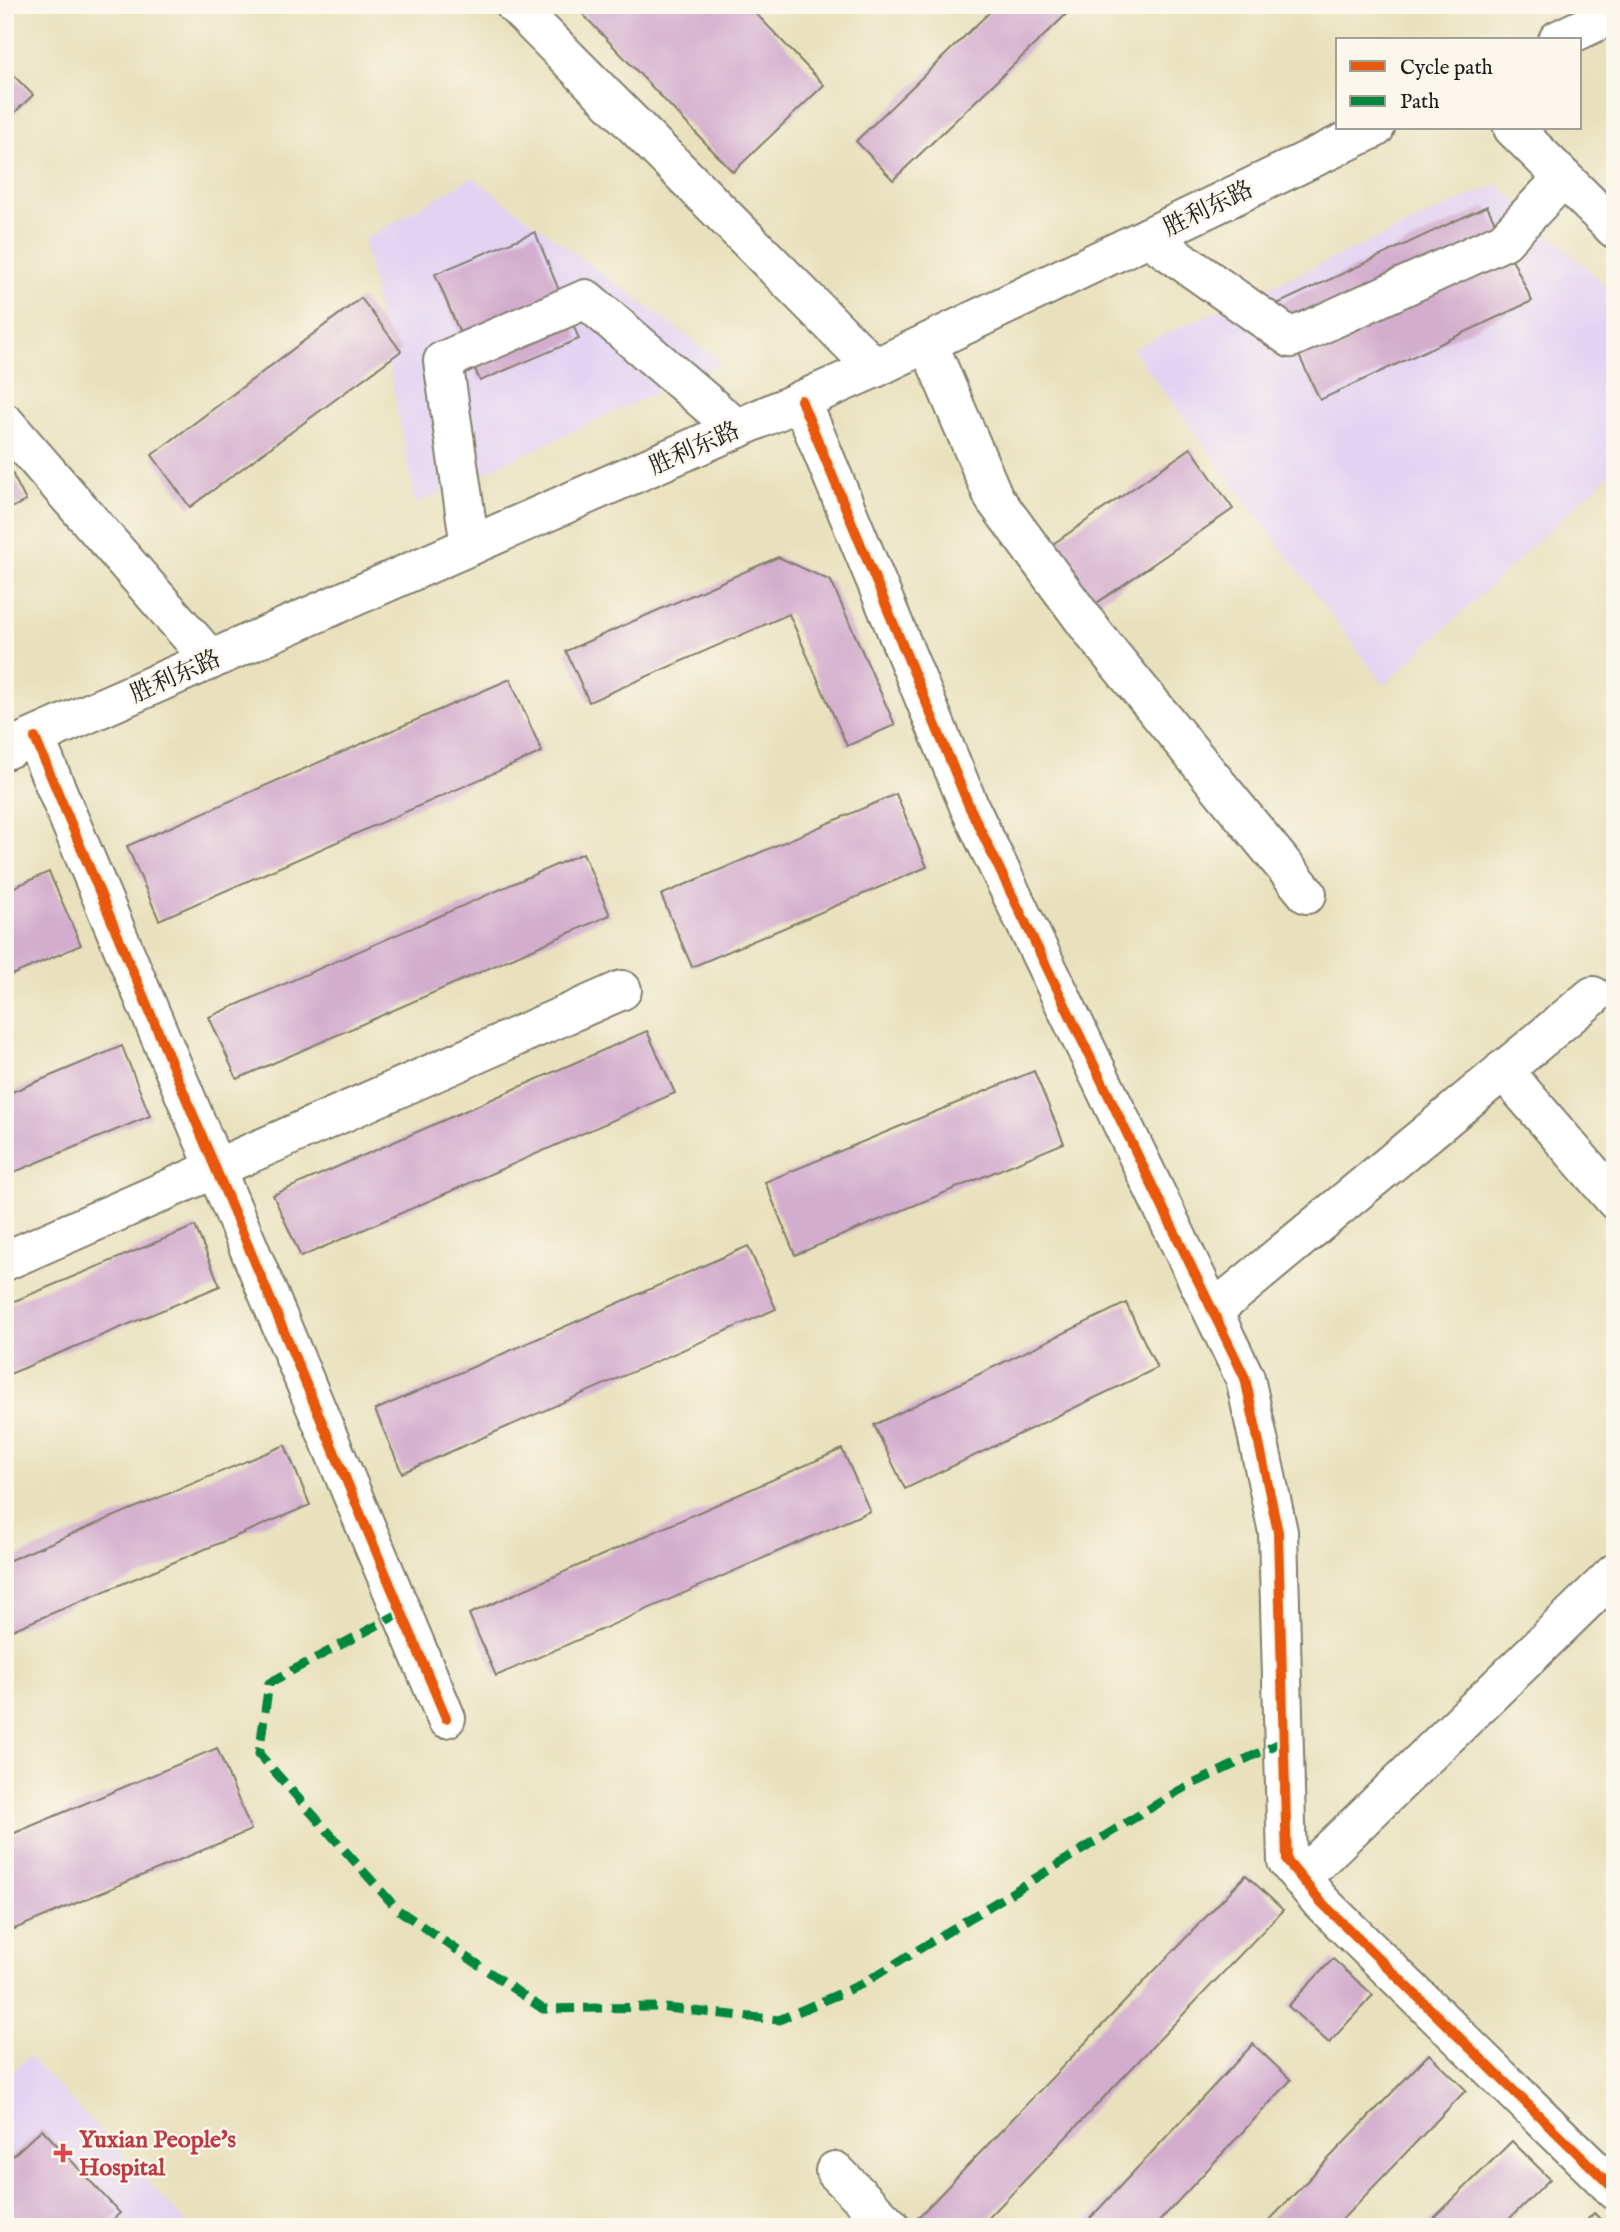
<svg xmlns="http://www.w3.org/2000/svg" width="1620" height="2232" font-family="'IM FELL English','Noto Serif SC',serif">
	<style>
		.built { fill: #e3d3f3 }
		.building { fill: #d3adce }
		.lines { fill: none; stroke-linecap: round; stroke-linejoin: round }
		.minor-casing { stroke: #827e6c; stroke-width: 42 }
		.major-casing { stroke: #827e6c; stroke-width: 42 }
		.minor { stroke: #fff; stroke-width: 38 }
		.major { stroke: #fff; stroke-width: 38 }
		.quiet { stroke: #00873e; stroke-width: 9; stroke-dasharray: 18 9; stroke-linecap: butt }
		.cycleway-casing { stroke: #fbf7ec; stroke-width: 15 }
		.cycleway { stroke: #e8590c; stroke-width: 10 }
		.health-dot { fill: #e0444e; stroke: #fbf7ec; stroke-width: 2.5 }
		.labels { text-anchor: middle; stroke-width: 5; stroke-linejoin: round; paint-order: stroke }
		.street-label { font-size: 24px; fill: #1c1c1c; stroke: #fbf7ec }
		.health-label { font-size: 24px; font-weight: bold; fill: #be3a42; stroke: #fbf7ec; text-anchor: start }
	</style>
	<rect width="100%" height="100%" fill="#fbf7ec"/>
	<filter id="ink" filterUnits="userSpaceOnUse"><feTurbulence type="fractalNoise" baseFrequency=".0143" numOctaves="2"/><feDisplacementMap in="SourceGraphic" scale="14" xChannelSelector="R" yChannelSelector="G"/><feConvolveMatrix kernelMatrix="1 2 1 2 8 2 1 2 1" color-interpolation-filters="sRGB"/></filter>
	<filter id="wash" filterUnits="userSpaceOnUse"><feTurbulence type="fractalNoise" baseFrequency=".00686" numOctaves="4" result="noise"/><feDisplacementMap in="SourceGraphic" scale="28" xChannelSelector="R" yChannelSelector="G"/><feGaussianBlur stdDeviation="1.57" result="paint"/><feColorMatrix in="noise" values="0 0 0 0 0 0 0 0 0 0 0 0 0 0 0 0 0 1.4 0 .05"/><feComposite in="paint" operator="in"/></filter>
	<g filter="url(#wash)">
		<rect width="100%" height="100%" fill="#e9e1bd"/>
		<g class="built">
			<path d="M472,177L722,362L416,504L364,240Z"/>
			<path d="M1498,184L1615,295V469L1384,685L1132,349Z"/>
			<path d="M29,2056L190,2227H5V2079Z"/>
		</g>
		<g id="blocks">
			<g class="building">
				<path d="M574,5H748L824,85L733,172Z"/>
				<path d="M997,5H1076L893,180L856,141Z"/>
				<path d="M5,67L33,95L5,122Z"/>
				<path d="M1487,206L1532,301L1320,400L1275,305Z"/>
				<path d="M535,232L579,339L480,381L435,274Z"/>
				<path d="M361,298L401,351L190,507L152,455Z"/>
				<path d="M1191,448L1233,509L1085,611L1043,551Z"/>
				<path d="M5,459L26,501L5,511Z"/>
				<path d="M778,557L831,581L895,725L847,746L789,614L589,702L566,651Z"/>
				<path d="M510,679L542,752L159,920L127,846Z"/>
				<path d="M896,794L927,867L692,967L661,895Z"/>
				<path d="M583,853L610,915L237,1079L209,1017Z"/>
				<path d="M49,872L81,945L5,978V891Z"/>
				<path d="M647,1031L675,1093L301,1257L273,1195Z"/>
				<path d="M122,1046L150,1116L5,1176V1095Z"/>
				<path d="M1034,1071L1064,1143L795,1255L765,1182Z"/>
				<path d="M195,1226L220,1286L5,1376V1305Z"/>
				<path d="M748,1246L776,1309L402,1473L375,1410Z"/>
				<path d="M1126,1303L1157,1368L905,1489L874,1425Z"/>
				<path d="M285,1445L310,1505L5,1633V1562Z"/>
				<path d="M842,1449L870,1511L496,1676L469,1614Z"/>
				<path d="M217,1748L251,1830L5,1933V1837Z"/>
				<path d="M1246,1875L1283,1910L980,2227H909Z"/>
				<path d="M1333,1959L1373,1995L1329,2043L1288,2006Z"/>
				<path d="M1253,2044L1291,2080L1154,2227H1082Z"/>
				<path d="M1429,2054L1466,2090L1335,2227H1263Z"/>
				<path d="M42,2129L120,2213L105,2227H5V2163Z"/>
				<path d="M1512,2141L1550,2179L1501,2227H1425Z"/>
				<path d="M1594,2213L1608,2227H1580Z"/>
			</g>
		</g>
	</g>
	<g filter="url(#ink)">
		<use href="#blocks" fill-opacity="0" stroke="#827e6c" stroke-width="2"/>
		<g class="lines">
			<defs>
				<g id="minor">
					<path d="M515,5L875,368"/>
					<path d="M1513,128L1615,229"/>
					<path d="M1148,237L1291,338L1504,241L1563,178"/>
					<path d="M928,343L994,498L1095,635L1307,894"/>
					<path d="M801,400L969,806L1245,1378L1278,1532L1287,1861L1321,1902L1615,2190"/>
					<path d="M5,423L211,660"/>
					<path d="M470,546L443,361L586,299L737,429"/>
					<path d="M35,738L446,1718"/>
					<path d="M1503,1070L1615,1200"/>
					<path d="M5,1261L622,990"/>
					<path d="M1213,1311L1593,996"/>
					<path d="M1301,1878L1615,1573"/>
					<path d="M835,2171L891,2227"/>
				</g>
				<g id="major">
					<path d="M1558,40L1615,13"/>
					<path d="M5,750L875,368L1375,128"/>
				</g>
			</defs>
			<use href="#minor" class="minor-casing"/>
			<use href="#major" class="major-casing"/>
			<use href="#minor" class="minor"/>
			<use href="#major" class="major"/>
			<path class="quiet" d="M402,1612L269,1683L259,1754L397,1909L543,2009L657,2007L779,2020L862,1984L1180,1790L1284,1741"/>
			<defs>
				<g id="cycleway">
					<path d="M801,400L969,806L1245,1378L1278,1532L1287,1861L1321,1902L1615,2190"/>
					<path d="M35,738L446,1718"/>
				</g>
			</defs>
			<use href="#cycleway" class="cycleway-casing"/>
			<use href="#cycleway" class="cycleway"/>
		</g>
	</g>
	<path class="health-dot" d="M59.5 2142.5h7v7h7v7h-7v7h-7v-7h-7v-7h7z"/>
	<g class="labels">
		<g class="street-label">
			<text transform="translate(1208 208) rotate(-26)" y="8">胜利东路</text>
			<text transform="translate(694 448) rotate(-24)" y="8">胜利东路</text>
			<text transform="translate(175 676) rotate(-24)" y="8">胜利东路</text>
		</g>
		<g class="health-label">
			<text x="79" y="2147">Yuxian People's<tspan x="79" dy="28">Hospital</tspan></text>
		</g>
	</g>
	<rect width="1620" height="2232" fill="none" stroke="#fbf7ec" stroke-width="28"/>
	<rect x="1336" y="38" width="245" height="91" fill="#fbf7ec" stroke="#a29f99" stroke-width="2"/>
	<rect x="1350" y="61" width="35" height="10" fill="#e8590c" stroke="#a29f99" stroke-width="2"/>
	<text x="1400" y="74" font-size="21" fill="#1c1c1c">Cycle path</text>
	<rect x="1350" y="96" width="35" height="10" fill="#00873e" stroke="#a29f99" stroke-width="2"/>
	<text x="1400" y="108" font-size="21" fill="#1c1c1c">Path</text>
</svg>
